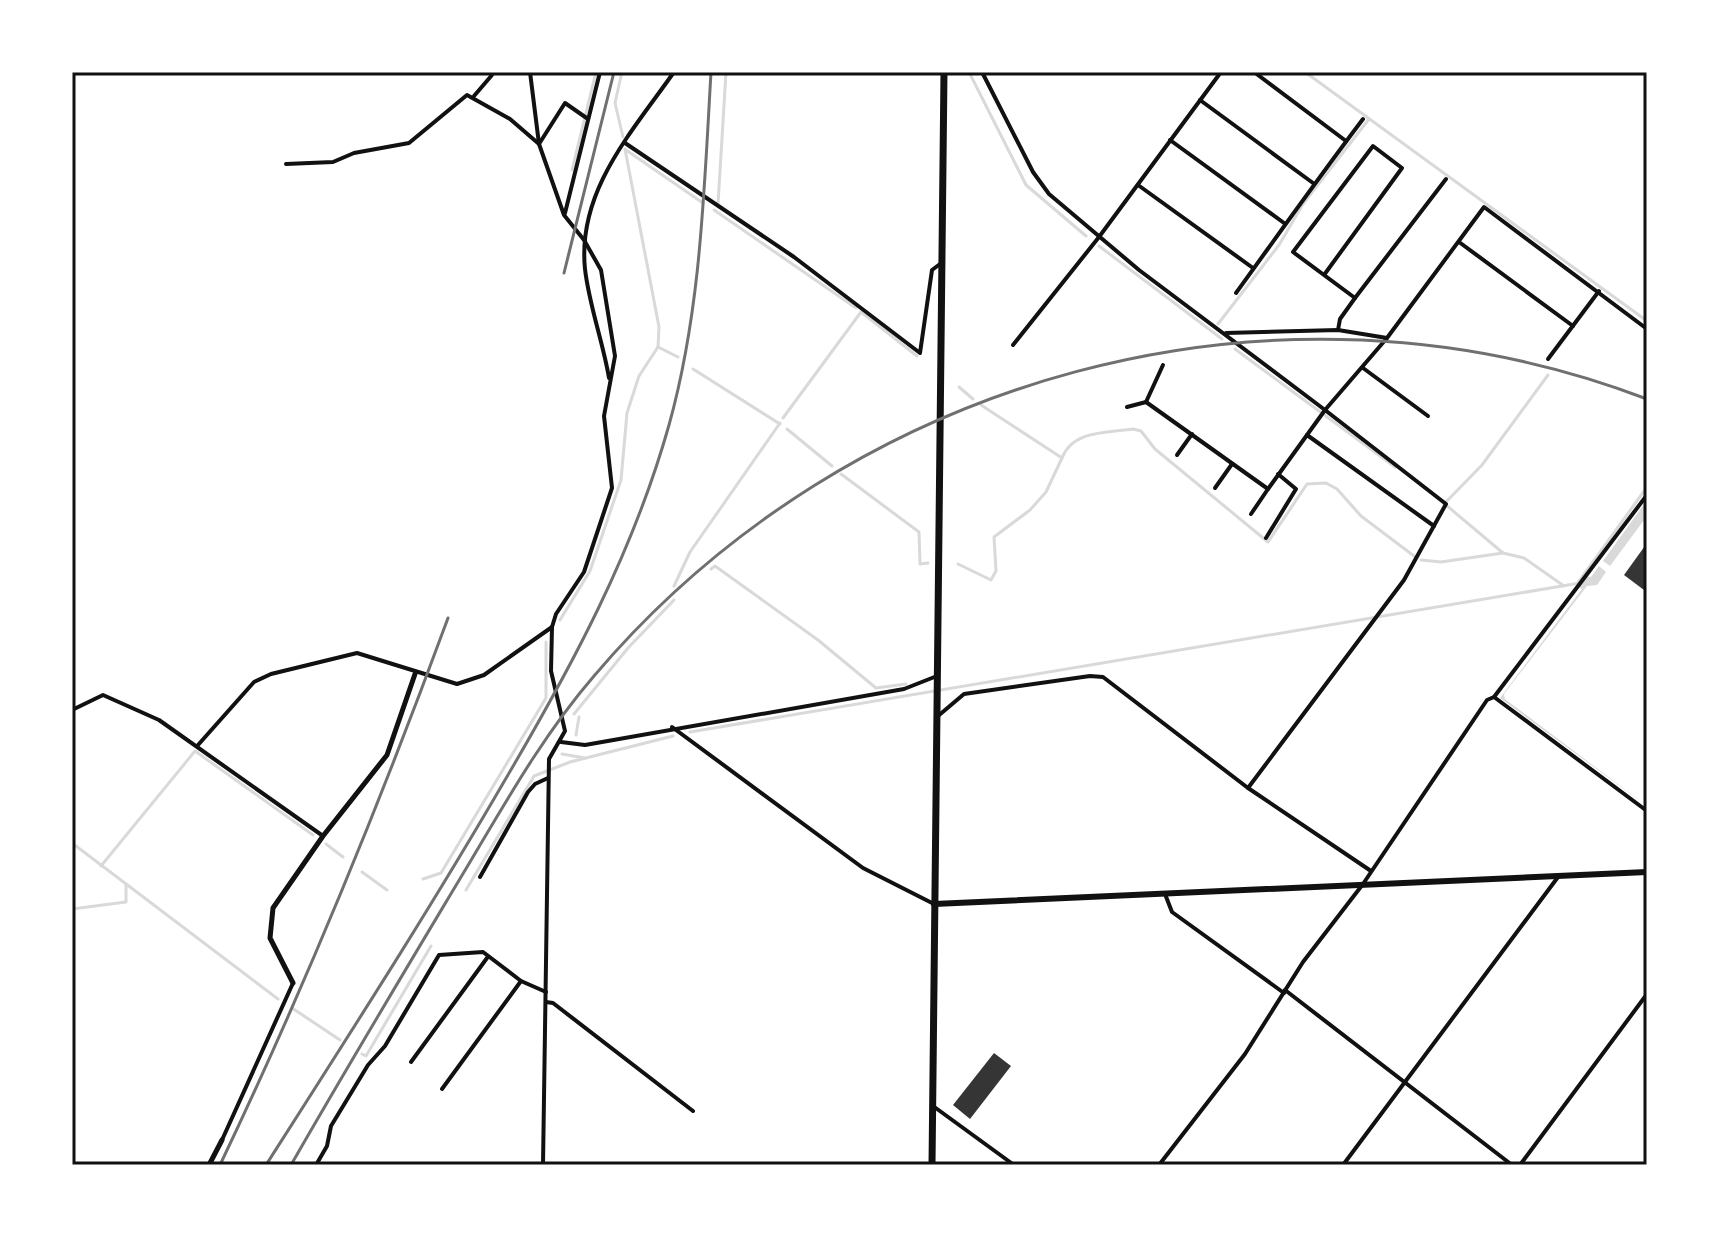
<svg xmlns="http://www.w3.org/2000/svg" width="1719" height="1237" font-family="Raleway,sans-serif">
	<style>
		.water { fill: #d9d9d9 }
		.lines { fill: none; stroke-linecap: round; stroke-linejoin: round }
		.stream { stroke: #d9d9d9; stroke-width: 3 }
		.building { fill: #353535 }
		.minor { stroke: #111; stroke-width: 4 }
		.tertiary { stroke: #111; stroke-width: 5 }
		.secondary { stroke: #111; stroke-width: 6 }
		.trunk { stroke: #111; stroke-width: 7 }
		.rail { stroke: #707070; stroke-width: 3 }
		.neatline { fill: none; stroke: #111; stroke-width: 3 }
	</style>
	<rect width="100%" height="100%" fill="#fff"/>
	<g class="water">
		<path d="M1647,500V516L1610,566L1603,561Z"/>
		<path d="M1599,566L1606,572L1597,585L1587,586L1504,694L1505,699L1647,806L1500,698L1582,589L1577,586L1583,576L1591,577Z"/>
	</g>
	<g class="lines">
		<g class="stream">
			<path d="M622,72L615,103L623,137"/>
			<path d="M969,72L1026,185L1086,236"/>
			<path d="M1305,72L1647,321"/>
			<path d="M626,150L703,203"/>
			<path d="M572,170L596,72"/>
			<path d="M718,204L726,72"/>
			<path d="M714,210L856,308"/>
			<path d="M1099,246L1222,339"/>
			<path d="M1218,324L1279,245L1303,204L1369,119"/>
			<path d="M658,347L678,357"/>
			<path d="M1235,349L1395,467"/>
			<path d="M693,369L780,424"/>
			<path d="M959,387L973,399"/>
			<path d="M981,405L1062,458C1073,430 1107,433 1133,429L1141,431L1155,449L1268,542L1307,484L1326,483L1337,489L1361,516L1414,556"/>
			<path d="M783,418L861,312L917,356"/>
			<path d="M787,429L832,466"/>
			<path d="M841,474L919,532L920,564L928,563"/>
			<path d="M1444,504L1482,465L1548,375"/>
			<path d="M1446,505L1503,553L1524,558L1564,586"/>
			<path d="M1421,560L1441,562L1503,553"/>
			<path d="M958,564L991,580L996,571L994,537L1030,510L1046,492L1062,458"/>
			<path d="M711,569L715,566L818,640L876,688L906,684"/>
			<path d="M1577,584L1647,487"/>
			<path d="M674,586L690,552L780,423"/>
			<path d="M560,620L590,571L621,480L627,413L639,376L658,347L659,327L625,149"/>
			<path d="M574,714L628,648L674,600"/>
			<path d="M690,732L1580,583"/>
			<path d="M576,735L579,717"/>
			<path d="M562,754L585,758"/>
			<path d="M72,843L278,999"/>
			<path d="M326,844L343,857"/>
			<path d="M101,866L195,751L313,835"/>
			<path d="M362,872L387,890"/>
			<path d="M423,879L441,873L546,698V642"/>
			<path d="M466,890L534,776L570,762L673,736"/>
			<path d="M72,909L126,902V885"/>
			<path d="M292,1008L340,1040"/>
			<path d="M362,1054L366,1056L431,946"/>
		</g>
	</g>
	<g class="building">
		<path d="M1647,543V585L1644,590L1624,575Z"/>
		<path d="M994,1053L1011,1066L970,1119L953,1105Z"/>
	</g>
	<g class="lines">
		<g class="minor">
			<path d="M530,72L539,144L564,215L584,240L601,270L615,356L604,416L612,488L584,572L556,614L552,627L551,671L565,731L549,759L543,1165"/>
			<path d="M982,72L1033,172L1049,194L1139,270L1325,410L1387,338L1484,207L1647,329"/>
			<path d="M1254,72L1346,141"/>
			<path d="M474,96L492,75L489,72"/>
			<path d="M1200,100L1313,183"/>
			<path d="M1170,140L1284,223"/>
			<path d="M625,143L794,257L920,353L932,270L940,264"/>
			<path d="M286,164L333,162L354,153L409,143L467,95L510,119L539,144L565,103L588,119"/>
			<path d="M1138,185L1253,268"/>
			<path d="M565,213L600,72"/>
			<path d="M1459,242L1573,326"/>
			<path d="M1324,275L1402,168L1373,146L1293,252L1355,298L1340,319L1338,330"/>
			<path d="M1236,293C1278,235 1319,177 1363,119"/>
			<path d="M1355,298L1446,179"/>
			<path d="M1226,333L1338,330L1387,338"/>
			<path d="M1013,345L1099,237L1221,72"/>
			<path d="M1548,359L1599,291"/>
			<path d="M1363,368L1428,416"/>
			<path d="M609,378C603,342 589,305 585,269C577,191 632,132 674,72"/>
			<path d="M1146,402L1163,365"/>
			<path d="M1127,407L1146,402L1268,489L1307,435L1434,526"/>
			<path d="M1177,455L1192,434"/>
			<path d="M1215,488L1232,464"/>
			<path d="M1251,514L1268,489"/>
			<path d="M1266,538L1296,489L1278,474"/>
			<path d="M1494,697L1647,811"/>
			<path d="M72,710L103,695L159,720L323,836"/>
			<path d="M938,716L964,694L1090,676L1103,677L1248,788L1371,871"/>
			<path d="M672,727L863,868L934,904"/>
			<path d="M561,742L585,745L904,689L937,676"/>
			<path d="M198,745L254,682L271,674L357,653L457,684L484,675L552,627"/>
			<path d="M1248,788L1404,580L1446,504L1325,410L1307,435"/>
			<path d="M480,877L528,792L535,784L548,778"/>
			<path d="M1165,894L1172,912L1284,993"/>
			<path d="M1285,990L1512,1165"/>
			<path d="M546,1002L553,1003L693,1111"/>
			<path d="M411,1062L487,958"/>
			<path d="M442,1089L521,981"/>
			<path d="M933,1106L1014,1165"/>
			<path d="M222,1140L293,983"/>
			<path d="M316,1165L327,1146L331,1126L368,1065L385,1046L439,955L483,952L521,981L546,992"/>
			<path d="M1159,1165L1245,1054L1303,962L1363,884L1487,700L1494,697L1647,495"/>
			<path d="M1343,1165L1558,877"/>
			<path d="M1520,1165L1647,994"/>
		</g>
		<g class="tertiary">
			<path d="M293,983L270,938L273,908L323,836L387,755L415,674"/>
			<path d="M209,1165L222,1140"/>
		</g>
		<path class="secondary" d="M934,904L1647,872"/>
		<path class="trunk" d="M932,1165L944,72"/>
		<g class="rail">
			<path d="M564,273L614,72"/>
			<path d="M220,1165C305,987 380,803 448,618"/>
			<path d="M266,1165C347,1038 429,911 505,780C572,666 633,553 669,425C701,310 704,191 711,72"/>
			<path d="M291,1165C347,1067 406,969 464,872C504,805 543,735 594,676C849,375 1276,257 1647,399"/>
		</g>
	</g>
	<rect width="1719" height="1237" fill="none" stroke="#ffffff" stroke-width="148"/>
	<rect x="74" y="74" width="1571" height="1089" class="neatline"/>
</svg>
